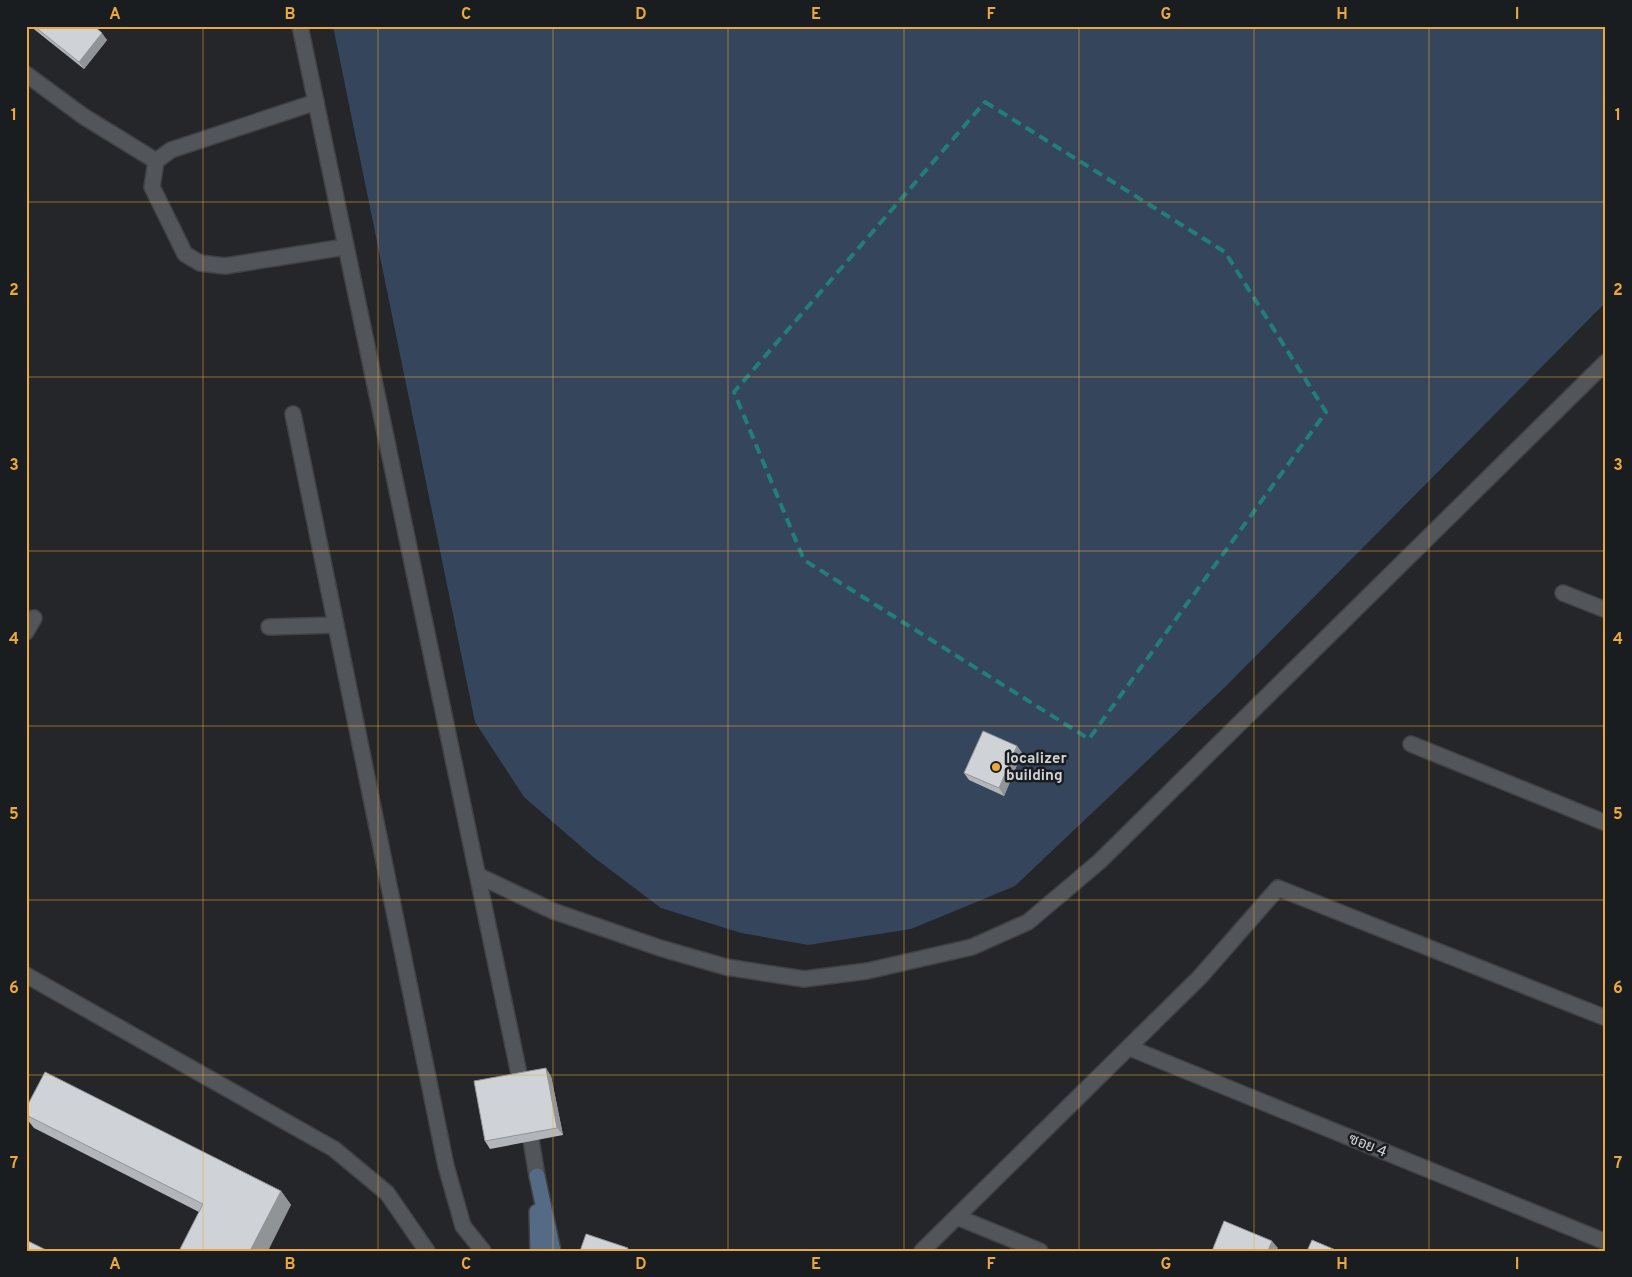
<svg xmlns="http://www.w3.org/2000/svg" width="1632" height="1277" font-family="Overpass,Sarabun,sans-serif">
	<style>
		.green { fill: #35465c }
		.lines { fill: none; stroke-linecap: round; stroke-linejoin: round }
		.lane-casing { stroke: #404245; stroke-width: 18 }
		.street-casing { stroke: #404245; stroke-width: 18 }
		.secondary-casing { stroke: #404245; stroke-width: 18 }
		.lane { stroke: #525559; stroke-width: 15 }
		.street { stroke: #525559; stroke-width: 15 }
		.secondary { stroke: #556a85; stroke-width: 15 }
		.wall { fill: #b2b5ba }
		.shaded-wall { fill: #919497 }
		.building { fill: #cfd3d8; stroke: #919497 }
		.marked { fill: none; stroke: #227f78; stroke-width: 4; stroke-dasharray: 10 6; stroke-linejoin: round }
		.grid { fill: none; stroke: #eca93a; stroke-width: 1; stroke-opacity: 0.55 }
		.poi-dot { fill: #eca93a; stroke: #1a1d20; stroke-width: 2 }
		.labels { text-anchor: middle; stroke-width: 5; stroke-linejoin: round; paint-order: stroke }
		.poi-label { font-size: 15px; font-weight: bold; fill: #d1d2d5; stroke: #1a1d20; text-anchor: start }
		.street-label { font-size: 15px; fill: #d1d2d5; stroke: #1a1d20 }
		.neatline { fill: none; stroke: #eca93a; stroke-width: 2 }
		.grid-label { font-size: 16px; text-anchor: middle; font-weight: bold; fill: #eca93a }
	</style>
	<rect width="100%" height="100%" fill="#24262a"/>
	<path class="green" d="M333,26H1606V302L1224,688L1015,886L911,929L808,945L741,933L661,908L592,856L524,797L475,722Z"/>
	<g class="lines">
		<defs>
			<g id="lane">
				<path d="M26,74L83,116L156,161"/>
				<path d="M316,102L171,150L156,161L152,187L185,254L200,263L225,266L345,247"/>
				<path d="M293,414L446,1166L463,1226L483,1251"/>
				<path d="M269,627L336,625"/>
				<path d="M479,876L553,911L660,948L726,967L804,979L867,971L972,947L1028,922L1100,861L1606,362"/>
			</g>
			<g id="street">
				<path d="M300,26L523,1093"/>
				<path d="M1563,593L1606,610"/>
				<path d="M26,632L34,618"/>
				<path d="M1411,744L1606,823"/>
				<path d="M26,975L334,1149L387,1193L427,1251"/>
				<path d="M1130,1048L1606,1242"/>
				<path d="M528,1121L537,1176"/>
				<path d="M957,1217L1040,1251"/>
				<path d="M922,1251L1200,977L1278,888L1606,1018"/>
			</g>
			<g id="secondary">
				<path d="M537,1176L553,1251"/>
				<path d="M537,1212L538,1251"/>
			</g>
		</defs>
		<use href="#lane" class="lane-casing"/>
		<use href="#street" class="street-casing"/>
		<use href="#secondary" class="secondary-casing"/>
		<use href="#lane" class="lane"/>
		<use href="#street" class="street"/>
		<use href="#secondary" class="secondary"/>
	</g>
	<g class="wall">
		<path d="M30,26H94L107,40L84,69Z"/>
		<path d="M1017,746L1022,753L1004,796L969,780L964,773Z"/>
		<path d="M551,1076L563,1135L490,1149L485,1141Z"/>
		<path d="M26,1108L281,1191L291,1205L199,1212L34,1128L26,1118Z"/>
	</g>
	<g class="shaded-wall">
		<path d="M102,33L107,40L84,69L79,62Z"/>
		<path d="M1017,746L1022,753L1004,796L999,788Z"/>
		<path d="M546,1068L551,1076L563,1135L557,1128Z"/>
		<path d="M281,1191L291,1205L268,1251H250Z"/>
		<path d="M1272,1241L1278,1248L1276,1251H1268Z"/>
	</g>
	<g class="building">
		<path d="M34,26H94L102,33L79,62Z"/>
		<path d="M983,731L1017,746L999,788L964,773Z"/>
		<path d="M546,1068L557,1128L485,1141L474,1081Z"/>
		<path d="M45,1072L281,1191L250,1251H179L203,1204L26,1115V1108Z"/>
		<path d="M1224,1221L1272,1241L1268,1251H1212Z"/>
		<path d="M586,1234L628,1248L627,1251H580Z"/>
		<path d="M26,1240L48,1251H26Z"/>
		<path d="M1312,1240L1338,1251H1307Z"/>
	</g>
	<path class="marked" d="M985,102L1225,252L1326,412L1089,739L804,560L734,392Z"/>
	<path class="grid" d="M203,26V1251M378,26V1251M553,26V1251M728,26V1251M904,26V1251M1079,26V1251M1254,26V1251M1429,26V1251M26,202H1606M26,377H1606M26,551H1606M26,726H1606M26,900H1606M26,1075H1606"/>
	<circle class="poi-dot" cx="996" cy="767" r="5"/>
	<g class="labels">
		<g class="poi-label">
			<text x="1006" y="763">localizer<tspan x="1006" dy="17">building</tspan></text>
		</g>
		<g class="street-label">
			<text transform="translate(1368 1145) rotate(22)" y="5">ซอย 4</text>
		</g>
	</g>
	<rect width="1632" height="1277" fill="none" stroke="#1a1d20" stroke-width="55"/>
	<rect x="28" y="28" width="1576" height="1222" class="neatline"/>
	<g class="grid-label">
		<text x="115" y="19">A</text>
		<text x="290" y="19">B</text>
		<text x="466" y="19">C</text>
		<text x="641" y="19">D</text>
		<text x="816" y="19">E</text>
		<text x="991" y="19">F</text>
		<text x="1166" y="19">G</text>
		<text x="1342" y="19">H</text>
		<text x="1517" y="19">I</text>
		<text x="14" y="120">1</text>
		<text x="1618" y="120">1</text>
		<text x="14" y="295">2</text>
		<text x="1618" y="295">2</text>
		<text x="14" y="470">3</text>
		<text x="1618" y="470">3</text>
		<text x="14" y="644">4</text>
		<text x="1618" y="644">4</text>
		<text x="14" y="819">5</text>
		<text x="1618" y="819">5</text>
		<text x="14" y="993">6</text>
		<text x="1618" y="993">6</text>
		<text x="14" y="1168">7</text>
		<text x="1618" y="1168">7</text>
		<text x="115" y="1269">A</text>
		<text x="290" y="1269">B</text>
		<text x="466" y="1269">C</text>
		<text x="641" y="1269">D</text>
		<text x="816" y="1269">E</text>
		<text x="991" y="1269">F</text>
		<text x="1166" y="1269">G</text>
		<text x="1342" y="1269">H</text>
		<text x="1517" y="1269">I</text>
	</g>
</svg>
